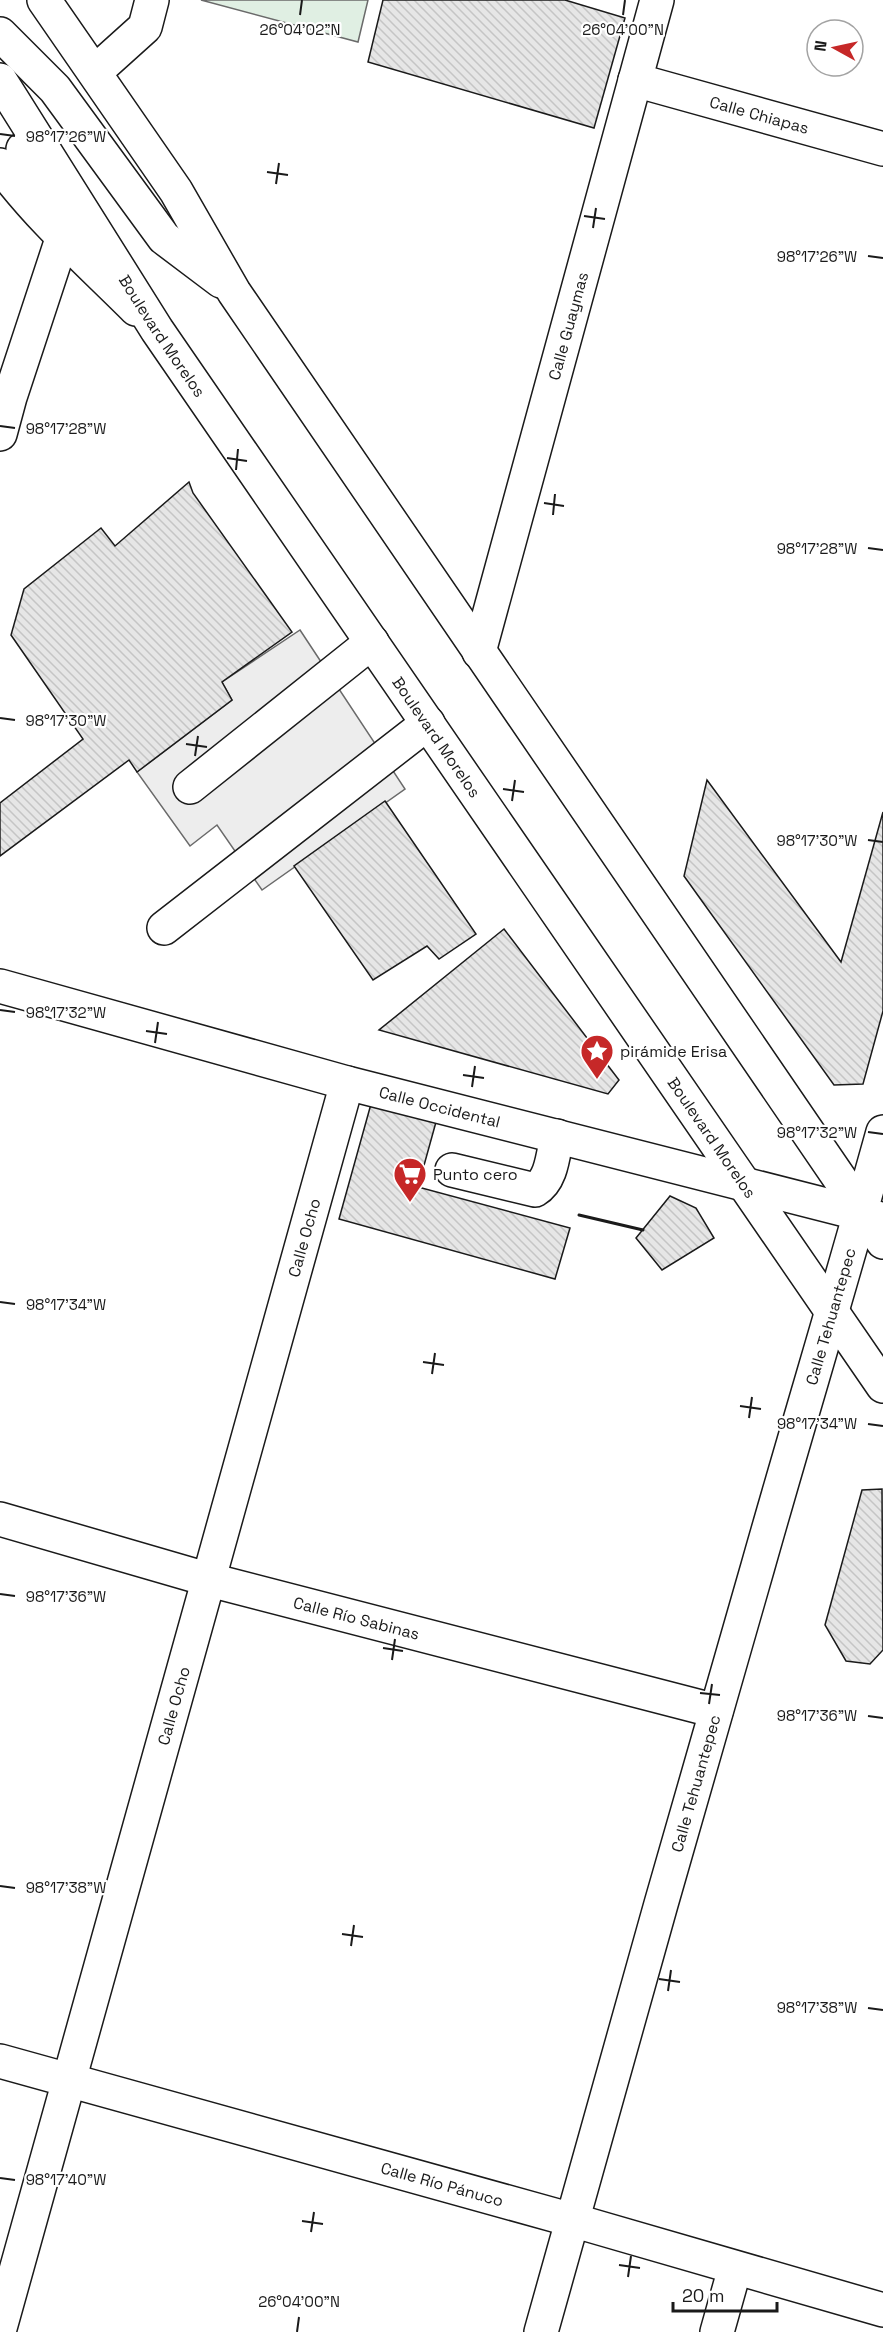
<svg xmlns="http://www.w3.org/2000/svg" width="883" height="2332" font-family="'Space Grotesk',sans-serif">
	<style>
		.green { fill: #e0efe3; stroke: #6a6a6a; stroke-width: 1.5 }
		.parking { fill: #ededed; stroke: #6a6a6a; stroke-width: 1.5 }
		.building { fill: url(#building-back-hatch); stroke: #1a1a1a; stroke-width: 1.5 }
		.lines { fill: none; stroke-linecap: round; stroke-linejoin: round }
		.minor-casing { stroke: #1a1a1a; stroke-width: 36 }
		.major-casing { stroke: #1a1a1a; stroke-width: 36 }
		.minor { stroke: #fff; stroke-width: 33 }
		.major { stroke: #fff; stroke-width: 33 }
		.wall { stroke: #1a1a1a; stroke-width: 3 }
		.ticks { fill: none; stroke: #1a1a1a; stroke-width: 2 }
		.labels { text-anchor: middle; stroke-width: 4.5; stroke-linejoin: round; paint-order: stroke }
		.street-label { font-size: 16px; fill: #1a1a1a; stroke: #fff }
		.poi-label { font-size: 16px; fill: #1a1a1a; stroke: #fff; text-anchor: start }
		.ticks-label { font-size: 15px; text-anchor: middle; fill: #1a1a1a; stroke: #fff; stroke-width: 4.5; stroke-linejoin: round; paint-order: stroke }
	</style>
	<defs>
		<pattern id="building-back-hatch" width="6" height="6" patternUnits="userSpaceOnUse" patternTransform="scale(1.5)"><rect width="6" height="6" fill="#e6e6e6"/><path d="M-1 5l2 2M0 0l6 6M5-1l2 2" fill="none" stroke="#c5c5c5"/></pattern>
	</defs>
	<rect width="100%" height="100%" fill="#fff"/>
	<path class="green" d="M201,0H368L358,42Z"/>
	<path class="parking" d="M300,630L405,789L262,890L217,825L190,846L137,772L232,700L222,682Z"/>
	<g class="building">
		<path d="M383,0H565L625,18L594,128L368,62Z"/>
		<path d="M189,482L193,493L292,632L222,682L232,700L137,772L129,760L0,856V803L83,739L11,635L24,589L101,528L115,546Z"/>
		<path d="M707,780L841,962L883,812V1011L863,1084L834,1085L684,876Z"/>
		<path d="M385,801L476,934L439,959L427,946L373,980L294,866Z"/>
		<path d="M504,929L619,1080L608,1094L379,1030Z"/>
		<path d="M371,1104L436,1122L418,1187L570,1228L555,1279L339,1219Z"/>
		<path d="M670,1196L696,1208L714,1238L662,1270L636,1238Z"/>
		<path d="M882,1489L883,1650L870,1664L846,1661L825,1625L862,1490Z"/>
	</g>
	<g class="lines">
		<defs>
			<g id="minor">
				<path d="M95,72L145,27L152,0"/>
				<path id="s1" d="M635,80L883,149"/>
				<path d="M0,165C39,218 90,263 136,309"/>
				<path d="M0,434L10,397L63,236"/>
				<path id="s2" d="M479,652L657,0"/>
				<path d="M190,787L372,642"/>
				<path d="M164,928L428,723"/>
				<path id="s3" d="M0,986L347,1083L881,1219"/>
				<path d="M452,1170L535,1190C552,1180 553,1154 557,1136"/>
				<path id="s4" d="M0,1519L210,1580L716,1711"/>
				<path id="s5" d="M0,2061L572,2220L883,2310"/>
				<path id="s6" d="M0,2328L347,1083"/>
				<path id="s7" d="M541,2332C612,2076 684,1821 758,1566C799,1421 843,1277 883,1132"/>
				<path d="M717,2332L735,2268"/>
			</g>
			<g id="major">
				<path d="M44,0L176,191L234,292L883,1242"/>
				<path d="M0,34L55,89L164,238L221,281"/>
				<path id="s8" d="M0,80L157,330L883,1386"/>
				<path d="M23,149L63,236"/>
			</g>
		</defs>
		<use href="#minor" class="minor-casing"/>
		<use href="#major" class="major-casing"/>
		<use href="#minor" class="minor"/>
		<use href="#major" class="major"/>
		<path class="wall" d="M579,1215L643,1230"/>
	</g>
	<path class="ticks" d="M300,15L302,0M623,15L625,0M0,134L15,136M267,172L288,175M276,184L279,163M584,216L605,219M593,228L596,208M868,256L883,258M0,426L15,428M227,458L247,461M236,470L238,449M544,503L564,506M553,515L555,494M868,548L883,550M0,718L15,720M186,744L207,747M195,756L198,736M503,789L524,792M512,801L515,780M868,840L883,842M0,1010L15,1012M146,1031L167,1034M155,1043L158,1022M463,1075L484,1078M472,1087L475,1066M868,1132L883,1134M0,1302L15,1304M423,1362L444,1365M432,1374L435,1353M740,1406L761,1409M749,1418L752,1397M868,1424L883,1426M0,1594L15,1596M383,1648L403,1651M392,1660L395,1639M700,1693L720,1695M709,1704L712,1684M868,1716L883,1718M0,1886L15,1888M342,1934L363,1937M351,1946L354,1925M659,1979L680,1982M668,1991L671,1970M868,2008L883,2010M0,2178L15,2180M302,2221L323,2224M311,2232L314,2212M619,2265L640,2268M628,2277L631,2256M297,2332L299,2317"/>
	<defs>
		<symbol id="sight-pin" viewBox="-11 -11 22 30"><path d="M0 17L-7.5 6A9.5 9.5 0 1 1 7.5 6Z" fill="#c62828" stroke="#fff"/><path d="M0-6L1.8-2.2L6-1.7L2.9 1.2L3.7 5.4L0 3.3L-3.7 5.4L-2.9 1.2L-6-1.7L-1.8-2.2Z" fill="#fff"/></symbol>
		<symbol id="supermarket-pin" viewBox="-11 -11 22 30"><path d="M0 17L-7.5 6A9.5 9.5 0 1 1 7.5 6Z" fill="#c62828" stroke="#fff"/><path d="M-6-5.5h2.5l.6 2H6L4.5 2H-2.5L-4.4-4H-6ZM-1.5 3.2a1.3 1.3 0 1 0 .1 0ZM3 3.2a1.3 1.3 0 1 0 .1 0Z" fill="#fff"/></symbol>
	</defs>
	<g fill-rule="evenodd">
		<use href="#sight-pin" x="578" y="1032" width="38" height="52"/>
		<use href="#supermarket-pin" x="391" y="1155" width="38" height="52"/>
	</g>
	<g class="labels">
		<g class="street-label">
			<text dy="6" stroke="none"><textPath href="#s1" startOffset="129">Calle Chiapas</textPath></text>
			<text dy="6" stroke="none"><textPath href="#s2" startOffset="338">Calle Guaymas</textPath></text>
			<text dy="6" stroke="none"><textPath href="#s8" startOffset="303">Boulevard Morelos</textPath></text>
			<text dy="6" stroke="none"><textPath href="#s8" startOffset="789">Boulevard Morelos</textPath></text>
			<text dy="6" stroke="none"><textPath href="#s3" startOffset="456">Calle Occidental</textPath></text>
			<text dy="6" stroke="none"><textPath href="#s8" startOffset="1275">Boulevard Morelos</textPath></text>
			<text dy="6" stroke="none"><textPath href="#s6" startOffset="1132">Calle Ocho</textPath></text>
			<text dy="6" stroke="none"><textPath href="#s7" startOffset="1056">Calle Tehuantepec</textPath></text>
			<text dy="6" stroke="none"><textPath href="#s4" startOffset="370">Calle Río Sabinas</textPath></text>
			<text dy="6" stroke="none"><textPath href="#s6" startOffset="646">Calle Ocho</textPath></text>
			<text dy="6" stroke="none"><textPath href="#s7" startOffset="570">Calle Tehuantepec</textPath></text>
			<text dy="6" stroke="none"><textPath href="#s5" startOffset="459">Calle Río Pánuco</textPath></text>
		</g>
		<g class="poi-label">
			<text x="620" y="1057">pirámide Erisa</text>
			<text x="433" y="1180">Punto cero</text>
		</g>
	</g>
	<g class="ticks-label">
		<text x="300" y="35">26°04'02"N</text>
		<text x="623" y="35">26°04'00"N</text>
		<text x="66" y="142">98°17'26"W</text>
		<text x="817" y="262">98°17'26"W</text>
		<text x="66" y="434">98°17'28"W</text>
		<text x="817" y="554">98°17'28"W</text>
		<text x="66" y="726">98°17'30"W</text>
		<text x="817" y="846">98°17'30"W</text>
		<text x="66" y="1018">98°17'32"W</text>
		<text x="817" y="1138">98°17'32"W</text>
		<text x="66" y="1310">98°17'34"W</text>
		<text x="817" y="1429">98°17'34"W</text>
		<text x="66" y="1602">98°17'36"W</text>
		<text x="817" y="1721">98°17'36"W</text>
		<text x="66" y="1893">98°17'38"W</text>
		<text x="817" y="2013">98°17'38"W</text>
		<text x="66" y="2185">98°17'40"W</text>
		<text x="299" y="2307">26°04'00"N</text>
	</g>
	<g transform="translate(835 48) rotate(278)"><circle r="28" fill="#ffffff" stroke="#a3a3a3" stroke-width="1.5"/>
	<path d="M0-4.5L10 22L0 15L-10 22Z" fill="#c62828"/>
	<text y="-9" font-size="16" font-weight="bold" text-anchor="middle" fill="#1a1a1a">N</text>
	</g>
	<path d="M673 2302v9h104v-9" fill="none" stroke="#1a1a1a" stroke-width="3"/>
	<text x="682" y="2302" font-size="18" fill="#1a1a1a" stroke="#ffffff" stroke-width="4.5" paint-order="stroke">20 m</text>
</svg>
